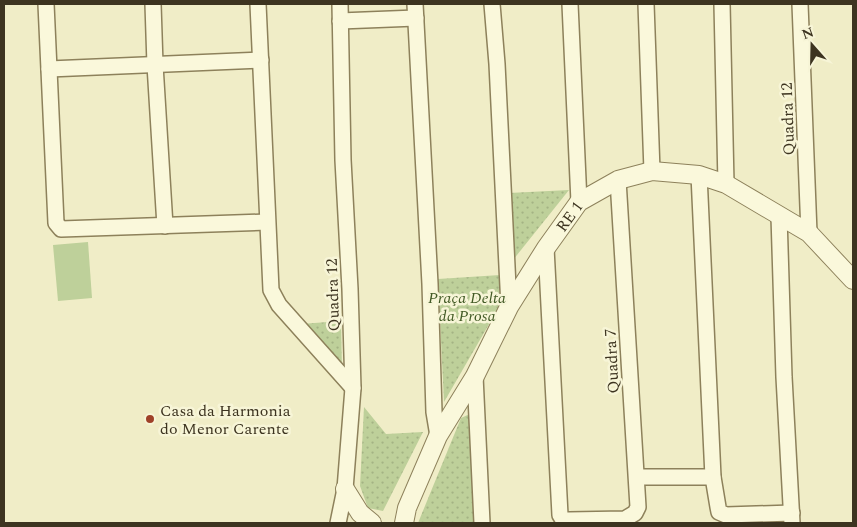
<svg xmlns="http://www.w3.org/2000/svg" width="857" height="527" font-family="Spectral,serif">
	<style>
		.park { fill: url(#park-dots) }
		.pitch { fill: #bed09a }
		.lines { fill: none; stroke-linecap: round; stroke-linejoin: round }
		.minor-casing { stroke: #8d815b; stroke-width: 18 }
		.tertiary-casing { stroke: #8d815b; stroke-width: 20 }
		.minor { stroke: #faf8db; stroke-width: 15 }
		.tertiary { stroke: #faf8db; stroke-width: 18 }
		.poi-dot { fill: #9f4128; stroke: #f7f5d7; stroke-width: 2 }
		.labels { text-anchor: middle; stroke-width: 5; stroke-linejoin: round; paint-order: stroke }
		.street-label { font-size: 16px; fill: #3d3420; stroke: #f7f5d7 }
		.park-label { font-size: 16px; font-style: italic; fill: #425a25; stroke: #f7f5d7 }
		.poi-label { font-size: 16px; fill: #3d3420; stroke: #f7f5d7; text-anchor: start }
	</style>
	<defs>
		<pattern id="park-dots" width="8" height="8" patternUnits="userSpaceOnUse" patternTransform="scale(1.25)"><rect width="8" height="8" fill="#bed09a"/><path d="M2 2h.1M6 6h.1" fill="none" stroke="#a4b384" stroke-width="1.8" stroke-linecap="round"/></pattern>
	</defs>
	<rect width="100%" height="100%" fill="#f0edc7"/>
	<g class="park">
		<path d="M569,190L513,260L509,193Z"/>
		<path d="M500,275L503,300L444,402L438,279Z"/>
		<path d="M341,321L342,370L301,324Z"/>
		<path d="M364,407L386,434L423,432L383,511L368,508L360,486Z"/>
		<path d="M472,413L479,523H418L461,418Z"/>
	</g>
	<path class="pitch" d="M88,242L92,298L58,301L53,245Z"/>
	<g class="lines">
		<defs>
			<g id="minor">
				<path d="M46,4L56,223L61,229L267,222"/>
				<path d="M153,4L155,65L165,226"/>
				<path d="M258,4L271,290L279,305L353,388"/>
				<path d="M415,4L430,284L434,412L438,436"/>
				<path d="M492,4L497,64L509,307"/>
				<path d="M570,4L579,202"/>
				<path d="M646,4L652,171"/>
				<path d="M722,4L726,184"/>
				<path d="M800,4L809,233"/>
				<path d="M340,21L416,18"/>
				<path d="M49,69L261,60"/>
				<path d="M699,175L713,477L718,507L719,512L726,515L792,513"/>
				<path d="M779,216L784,377L792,523"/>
				<path d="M546,248L560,515L563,520H569L625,519L635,513L638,507L618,180"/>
				<path d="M475,376L482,523"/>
				<path d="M637,477H713"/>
				<path d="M338,523L345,489L353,388L350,289L343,160L340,4"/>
			</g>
			<g id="tertiary">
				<path d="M345,489L360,513L372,523"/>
				<path id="s1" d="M404,523L407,508L438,436L475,376L509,307L546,248L579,202L618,180L652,171L699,175L726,184L809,233L853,280"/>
			</g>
		</defs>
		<use href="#minor" class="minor-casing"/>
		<use href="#tertiary" class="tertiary-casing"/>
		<use href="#minor" class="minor"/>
		<use href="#tertiary" class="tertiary"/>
	</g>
	<circle class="poi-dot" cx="150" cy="419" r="5"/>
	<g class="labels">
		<g class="street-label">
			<text transform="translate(787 119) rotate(-92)" y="6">Quadra 12</text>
			<text dy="6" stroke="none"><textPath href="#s1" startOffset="350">RE 1</textPath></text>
			<text transform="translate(332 295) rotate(-92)" y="6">Quadra 12</text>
			<text transform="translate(611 361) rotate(-93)" y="6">Quadra 7</text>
		</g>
		<g class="park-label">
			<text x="467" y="303">Praça Delta<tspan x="467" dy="18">da Prosa</tspan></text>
		</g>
		<g class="poi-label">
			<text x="160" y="416">Casa da Harmonia<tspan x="160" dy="18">do Menor Carente</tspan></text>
		</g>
	</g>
	<rect width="857" height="527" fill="none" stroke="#3d3420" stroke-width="10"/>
	<g transform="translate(812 45) rotate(340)" stroke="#f7f5d7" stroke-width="4" paint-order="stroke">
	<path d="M0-4L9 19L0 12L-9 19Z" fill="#3d3420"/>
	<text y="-8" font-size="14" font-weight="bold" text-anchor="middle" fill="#3d3420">N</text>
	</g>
</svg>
